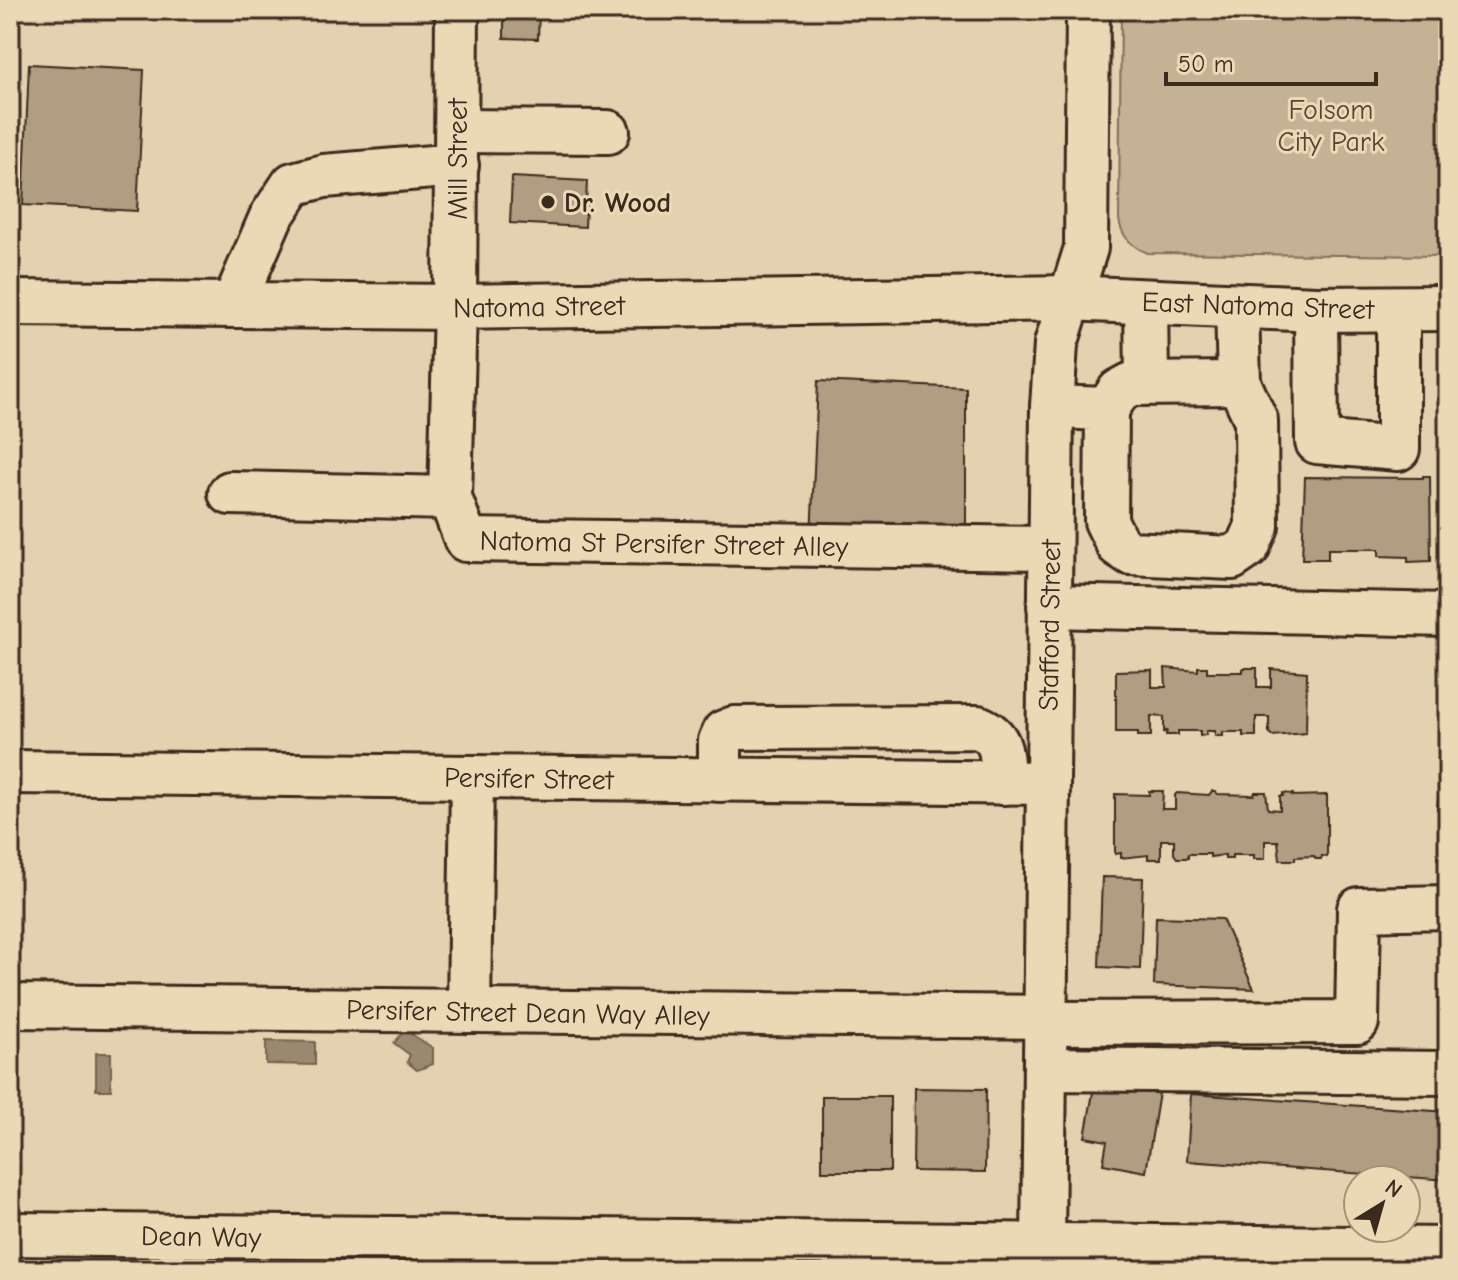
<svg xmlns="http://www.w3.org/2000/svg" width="1458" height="1280" font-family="'Comic Neue',sans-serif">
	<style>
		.green { fill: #c5b294; stroke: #806e59; stroke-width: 2 }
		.water { fill: #9a8870; stroke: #74624f; stroke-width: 2 }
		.building { fill: #b09d82; stroke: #3b2a1e; stroke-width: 2 }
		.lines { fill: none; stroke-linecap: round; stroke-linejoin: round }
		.minor-casing { stroke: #3b2a1e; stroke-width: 48 }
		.major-casing { stroke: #3b2a1e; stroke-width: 50 }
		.minor { stroke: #ebd8b5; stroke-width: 42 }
		.major { stroke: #ebd8b5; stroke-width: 44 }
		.poi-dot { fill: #3b2a1e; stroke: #ebd8b5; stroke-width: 3 }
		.labels { text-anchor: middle; stroke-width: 6; stroke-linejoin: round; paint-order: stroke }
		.park-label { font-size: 28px; fill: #574536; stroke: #ebd8b5 }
		.street-label { font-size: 28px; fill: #3b2a1e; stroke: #ebd8b5 }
		.poi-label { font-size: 28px; font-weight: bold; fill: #3b2a1e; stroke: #ebd8b5; text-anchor: start }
	</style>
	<rect width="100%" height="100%" fill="#e4d1af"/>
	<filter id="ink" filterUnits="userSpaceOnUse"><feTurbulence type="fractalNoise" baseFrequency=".0125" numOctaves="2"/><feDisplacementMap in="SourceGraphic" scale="16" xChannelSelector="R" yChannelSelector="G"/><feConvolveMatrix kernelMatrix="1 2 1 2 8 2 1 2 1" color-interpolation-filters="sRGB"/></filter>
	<g filter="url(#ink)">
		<path class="green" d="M1121,10H1448V256L1148,253C1132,247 1121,236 1119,219Z"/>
		<g class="water">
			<path d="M405,1030L433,1048V1064L417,1070L407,1062L410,1055L394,1043Z"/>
			<path d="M266,1041L315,1042V1065L266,1064Z"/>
			<rect x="96" y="1053" width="15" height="37"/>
		</g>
		<g class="building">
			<path d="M504,10H539L538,39L504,38Z"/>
			<path d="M29,64L144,70L137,211L23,205Z"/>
			<path d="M512,177L587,181L585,227L510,223Z"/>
			<path d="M818,381L966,388V535L811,537Z"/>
			<path d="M1423,476H1430L1431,561L1408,562V557L1379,556V549H1328V559H1302L1305,477L1423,478Z"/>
			<path d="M1198,667H1207V672H1243V668H1257V687H1271V669L1307,672L1306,733L1272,736L1269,732V717H1256V736H1243V732H1223V736H1215V731H1206V735L1200,736V731H1178V735H1166L1167,731L1164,732V717L1151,716V736H1138V732H1116V671L1152,670V687H1166L1165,668L1198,671Z"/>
			<path d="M1443,672H1448V710L1440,707Z"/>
			<path d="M1443,720H1448V813H1442V809H1437L1438,800H1441V778H1438V772H1442L1440,755H1443V735L1440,734V723H1443Z"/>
			<path d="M1149,791H1163L1162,809H1175V795L1177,793L1209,795L1212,791H1216L1217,794L1254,795L1255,792H1266L1268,809L1280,810V796H1283V793L1293,794L1292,796L1327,795V857L1322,856L1321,859H1316L1314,856L1295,857V860H1280L1278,841H1265V859H1254V855H1232V859H1225V855L1210,857V854H1188V858H1177L1174,854V840H1161V859H1148V855L1121,858V853L1115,854V794L1149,795Z"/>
			<path d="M1442,825H1448V860H1443V839H1440Z"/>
			<path d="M1102,877L1143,878L1140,969L1099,967Z"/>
			<path d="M1156,917L1222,919L1254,989L1154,985Z"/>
			<path d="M1096,1076L1160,1087L1146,1172L1103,1164L1107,1141L1085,1137Z"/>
			<path d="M914,1088L986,1089L985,1172L913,1171Z"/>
			<path d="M1191,1094L1448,1112V1180L1187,1161Z"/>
			<rect x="822" y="1096" width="68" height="75"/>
		</g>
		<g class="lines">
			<defs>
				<g id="minor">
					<path d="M457,10L455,307L450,498L466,540L1050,548"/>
					<path d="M457,131L608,132"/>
					<path d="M1146,301L1147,383"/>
					<path d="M233,305L271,217L293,184L324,176L457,165"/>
					<path d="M1316,309L1317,442L1398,449V310"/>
					<path d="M1052,407L1107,409L1106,521L1118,545L1130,553L1232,558L1248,547L1257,526L1256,420L1239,383L1237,306"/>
					<path d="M1107,409L1119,391L1132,384L1239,383"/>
					<path d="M230,493L450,498"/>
					<path d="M1049,606L1448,615"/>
					<path d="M10,772L1048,783"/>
					<path d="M720,780V741L724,732L734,728L978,727C1005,738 1001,756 1003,783"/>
					<path d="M10,1006L1045,1017"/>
					<path d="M469,1011L472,777"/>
					<path d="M1045,1023L1357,1022L1359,909L1448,907"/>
					<path d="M1045,1069L1448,1073"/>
					<path d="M10,1234L1448,1249"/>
					<path d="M1043,1245L1052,407L1056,344L1086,248L1088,10"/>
				</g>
				<path id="major" d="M10,303L455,307L1069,298L1316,309L1448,308"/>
			</defs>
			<use href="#minor" class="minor-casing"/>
			<use href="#major" class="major-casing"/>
			<use href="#minor" class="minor"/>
			<use href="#major" class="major"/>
		</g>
	</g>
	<circle class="poi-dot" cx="548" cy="202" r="8"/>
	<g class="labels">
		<g class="park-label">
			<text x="1331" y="119">Folsom<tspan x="1331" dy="32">City Park</tspan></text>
		</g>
		<g class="street-label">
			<text transform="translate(457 159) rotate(-90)" y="10">Mill Street</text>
			<text transform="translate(1258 305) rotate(2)" y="10">East Natoma Street</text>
			<text transform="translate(539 306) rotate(-1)" y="10">Natoma Street</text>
			<text transform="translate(664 543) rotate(1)" y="10">Natoma St Persifer Street Alley</text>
			<text transform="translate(1049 625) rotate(-89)" y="10">Stafford Street</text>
			<text transform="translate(529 778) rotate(1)" y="10">Persifer Street</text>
			<text transform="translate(528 1012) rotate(1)" y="10">Persifer Street Dean Way Alley</text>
			<text transform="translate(201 1236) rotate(1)" y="10">Dean Way</text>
		</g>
		<g class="poi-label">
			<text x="564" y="212">Dr. Wood</text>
		</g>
	</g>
	<rect width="1458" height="1280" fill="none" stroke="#ebd8b5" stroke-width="40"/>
	<rect x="20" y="20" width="1418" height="1240" fill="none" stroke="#3b2a1e" stroke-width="3" filter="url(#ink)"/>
	<g transform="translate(1382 1204) rotate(37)"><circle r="38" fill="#ebd8b5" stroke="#a59279" stroke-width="2"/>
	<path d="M0-6L14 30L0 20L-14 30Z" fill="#3b2a1e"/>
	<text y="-12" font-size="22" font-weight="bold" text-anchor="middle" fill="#3b2a1e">N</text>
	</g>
	<path d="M1166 72v12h210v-12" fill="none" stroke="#3b2a1e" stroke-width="4"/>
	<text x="1178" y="72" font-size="24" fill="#3b2a1e" stroke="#ebd8b5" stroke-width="6" paint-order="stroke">50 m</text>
</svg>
